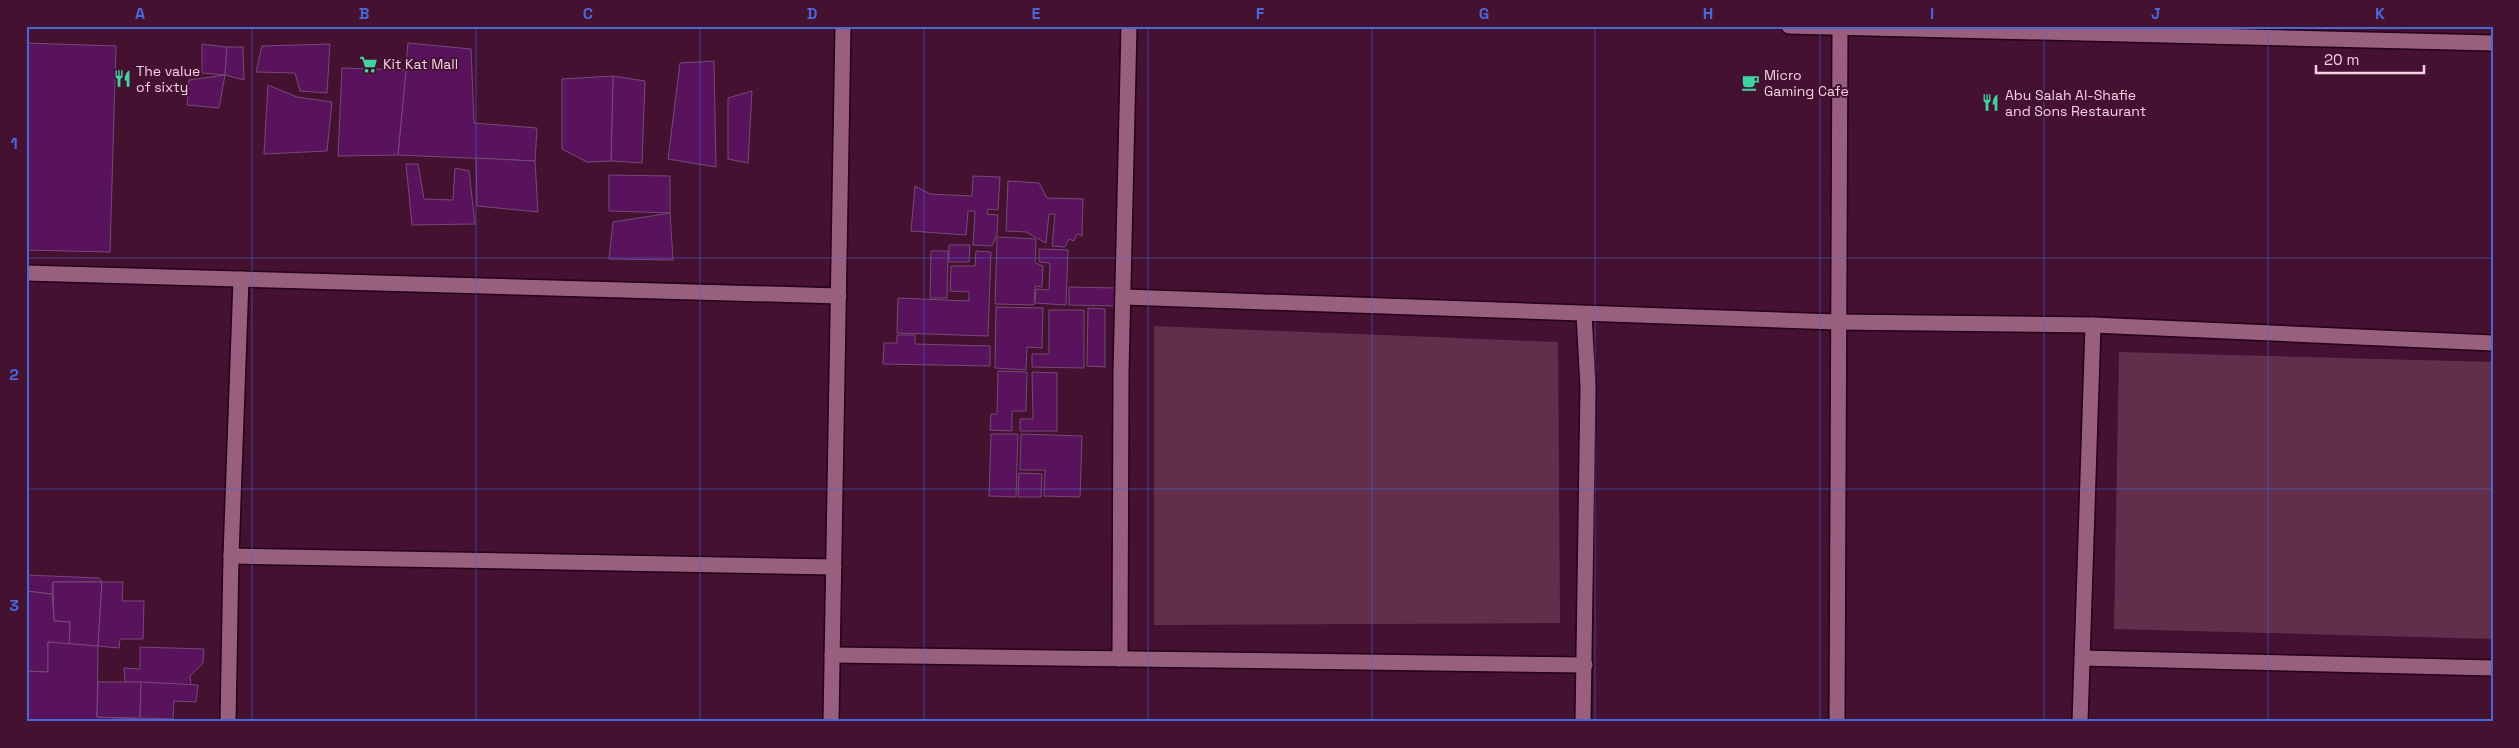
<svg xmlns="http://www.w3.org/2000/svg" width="2519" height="748" font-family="'Space Grotesk',sans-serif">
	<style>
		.green { fill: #612f4c }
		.building { fill: #59135d; stroke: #754a77 }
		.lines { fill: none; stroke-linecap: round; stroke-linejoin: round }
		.minor-casing { stroke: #240117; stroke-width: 18 }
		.minor { stroke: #995f7f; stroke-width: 15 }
		.grid { fill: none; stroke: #4868da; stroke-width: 1; stroke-opacity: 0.55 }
		.labels { text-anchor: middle; stroke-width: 4; stroke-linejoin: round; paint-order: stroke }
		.poi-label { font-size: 14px; fill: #f3d1e3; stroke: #441131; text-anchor: start }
		.neatline { fill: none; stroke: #4868da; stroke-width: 2 }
		.grid-label { font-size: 16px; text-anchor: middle; font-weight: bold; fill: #4868da }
	</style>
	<rect width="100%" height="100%" fill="#441131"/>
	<g class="green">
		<path d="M1154,326L1558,342L1560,623L1154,625Z"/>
		<path d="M2119,352L2493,362V639L2114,629Z"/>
	</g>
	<g class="building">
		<path d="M26,43L116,46L110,252L26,250Z"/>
		<path d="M408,43L471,49L474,123L537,128L535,161L398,155Z"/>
		<path d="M202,44L227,47L225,75L202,73Z"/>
		<path d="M330,44L327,93L300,91L295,73L256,72L262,46Z"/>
		<path d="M227,47H243L244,80L225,75Z"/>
		<path d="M714,61L716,167L668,159L680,63Z"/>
		<path d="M342,68L406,70L398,155L338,156Z"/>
		<path d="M225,75L219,108L187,105L189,80Z"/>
		<path d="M613,76L645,81L642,163L611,161Z"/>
		<path d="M613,76L611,161L587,162L562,149V79Z"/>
		<path d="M268,85L297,97L332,102L327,151L264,154Z"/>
		<path d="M752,91L748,163L728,159V98Z"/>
		<path d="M476,158L535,161L538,212L477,206Z"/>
		<path d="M406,164H418L424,199L453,200L455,168L469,171L475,224L412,225Z"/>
		<path d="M609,175L670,176V213L609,211Z"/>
		<path d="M973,176L1000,177L998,210L988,209L987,214L998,215L997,234L992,246L973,245L975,211H968L966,235L911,231L915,186L930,194L972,196Z"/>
		<path d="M1008,181L1039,183L1047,198L1083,199L1082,236L1077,234L1074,241L1069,239L1065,247L1052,246L1055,214H1049L1046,243L1026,232L1006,231Z"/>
		<path d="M670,213L673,260L609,259L613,222Z"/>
		<path d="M997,237L1036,239L1035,263L1043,266L1042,287L1035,286L1034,305L995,304Z"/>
		<path d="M949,245H970L969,262H949Z"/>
		<path d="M1039,249L1068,250L1066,305L1035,303L1036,289L1049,290L1050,263L1039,262Z"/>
		<path d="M931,251H948L947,298H930Z"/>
		<path d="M976,251L991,252L988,336L897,333L898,298L969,301V292L950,291L951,266H975Z"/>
		<path d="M1069,287L1116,288V306L1069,305Z"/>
		<path d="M996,307L1043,308L1042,348L1027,347L1026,370L995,368Z"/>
		<path d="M1088,308L1105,309V367L1087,366Z"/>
		<path d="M1049,310H1084V368L1032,367V354H1049Z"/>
		<path d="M897,335H915V344L990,346V366L883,364L884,343H897Z"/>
		<path d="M998,371L1027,372L1026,411H1012V431L990,430L991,414H997Z"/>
		<path d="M1032,372L1057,373V431H1020V419H1033Z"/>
		<path d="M991,434H1018L1016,497L989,496Z"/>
		<path d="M1021,434L1082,436L1080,497L1044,496L1045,470H1020Z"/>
		<path d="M1019,473L1042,474L1041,497H1018Z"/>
		<path d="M26,575L99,578L102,582H53L52,594L26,591Z"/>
		<path d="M53,582H102L98,646L69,644L70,622L54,621Z"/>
		<path d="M102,582H123L122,601H144L143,639H120L119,648L98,646Z"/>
		<path d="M26,591L52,594L54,621L70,622L69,644L48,642V672L26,671Z"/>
		<path d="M48,642L98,646L97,717L205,722H26V671L48,672Z"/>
		<path d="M140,647L204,649L203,663L190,676L191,685L125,682L124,668L140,669Z"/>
		<path d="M98,682H141L140,718L97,717Z"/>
		<path d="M141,682L198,685L196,702L174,701L173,719L140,718Z"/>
	</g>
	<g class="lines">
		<defs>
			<g id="minor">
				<path d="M1789,26L2493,43"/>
				<path d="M26,273L839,296"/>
				<path d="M1125,297L1837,322L2093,325L2493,343"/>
				<path d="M231,556L834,567"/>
				<path d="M832,655L1585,665"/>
				<path d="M2082,658L2493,668"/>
				<path d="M1120,659L1121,372L1129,26"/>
				<path d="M228,722L231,556L241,279"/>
				<path d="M831,722L843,26"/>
				<path d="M1583,722L1588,387L1584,314"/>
				<path d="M1837,722L1840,28"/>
				<path d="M2080,722L2093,325"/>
			</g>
		</defs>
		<use href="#minor" class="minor-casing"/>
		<use href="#minor" class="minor"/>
	</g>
	<path class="grid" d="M252,26V722M476,26V722M700,26V722M924,26V722M1148,26V722M1372,26V722M1595,26V722M1820,26V722M2044,26V722M2268,26V722M26,258H2493M26,489H2493"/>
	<defs>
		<symbol id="supermarket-bare" viewBox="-9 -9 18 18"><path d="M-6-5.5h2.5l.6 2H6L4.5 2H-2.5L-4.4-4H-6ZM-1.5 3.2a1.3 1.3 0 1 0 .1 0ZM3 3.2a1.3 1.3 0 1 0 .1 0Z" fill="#40d4a2" stroke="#441131" stroke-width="2.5" paint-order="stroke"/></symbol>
		<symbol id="restaurant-bare" viewBox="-9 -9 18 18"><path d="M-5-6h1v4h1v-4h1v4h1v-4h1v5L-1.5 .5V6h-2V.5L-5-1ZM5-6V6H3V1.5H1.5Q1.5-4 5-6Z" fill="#40d4a2" stroke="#441131" stroke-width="2.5" paint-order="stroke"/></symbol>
		<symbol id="cafe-bare" viewBox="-9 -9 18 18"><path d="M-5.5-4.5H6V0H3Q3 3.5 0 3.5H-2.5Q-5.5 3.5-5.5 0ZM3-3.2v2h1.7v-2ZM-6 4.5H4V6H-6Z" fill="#40d4a2" stroke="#441131" stroke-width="2.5" paint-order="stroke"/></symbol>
	</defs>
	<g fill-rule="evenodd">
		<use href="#supermarket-bare" x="356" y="52" width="25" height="25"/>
		<use href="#restaurant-bare" x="110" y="66" width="25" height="25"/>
		<use href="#cafe-bare" x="1738" y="70" width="25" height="25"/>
		<use href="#restaurant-bare" x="1978" y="90" width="25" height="25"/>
	</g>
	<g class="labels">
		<g class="poi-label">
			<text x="383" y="69">Kit Kat Mall</text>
			<text x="136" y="76">The value<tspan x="136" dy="16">of sixty</tspan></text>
			<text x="1764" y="80">Micro<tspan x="1764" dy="16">Gaming Cafe</tspan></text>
			<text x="2005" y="100">Abu Salah Al-Shafie<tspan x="2005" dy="16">and Sons Restaurant</tspan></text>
		</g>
	</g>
	<rect width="2519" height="748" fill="none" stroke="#441131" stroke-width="55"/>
	<path d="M2316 65v8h108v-8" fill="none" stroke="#f3d1e3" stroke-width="2.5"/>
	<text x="2324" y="65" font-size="15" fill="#f3d1e3" stroke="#441131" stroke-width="4" paint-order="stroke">20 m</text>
	<rect x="28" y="28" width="2464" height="692" class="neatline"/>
	<g class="grid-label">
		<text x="140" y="19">A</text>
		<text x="364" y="19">B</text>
		<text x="588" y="19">C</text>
		<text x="812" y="19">D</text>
		<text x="1036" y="19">E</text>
		<text x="1260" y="19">F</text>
		<text x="1484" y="19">G</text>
		<text x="1708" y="19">H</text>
		<text x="1932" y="19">I</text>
		<text x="2156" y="19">J</text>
		<text x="2380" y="19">K</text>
		<text x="14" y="149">1</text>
		<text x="14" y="380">2</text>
		<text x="14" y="611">3</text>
	</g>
</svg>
